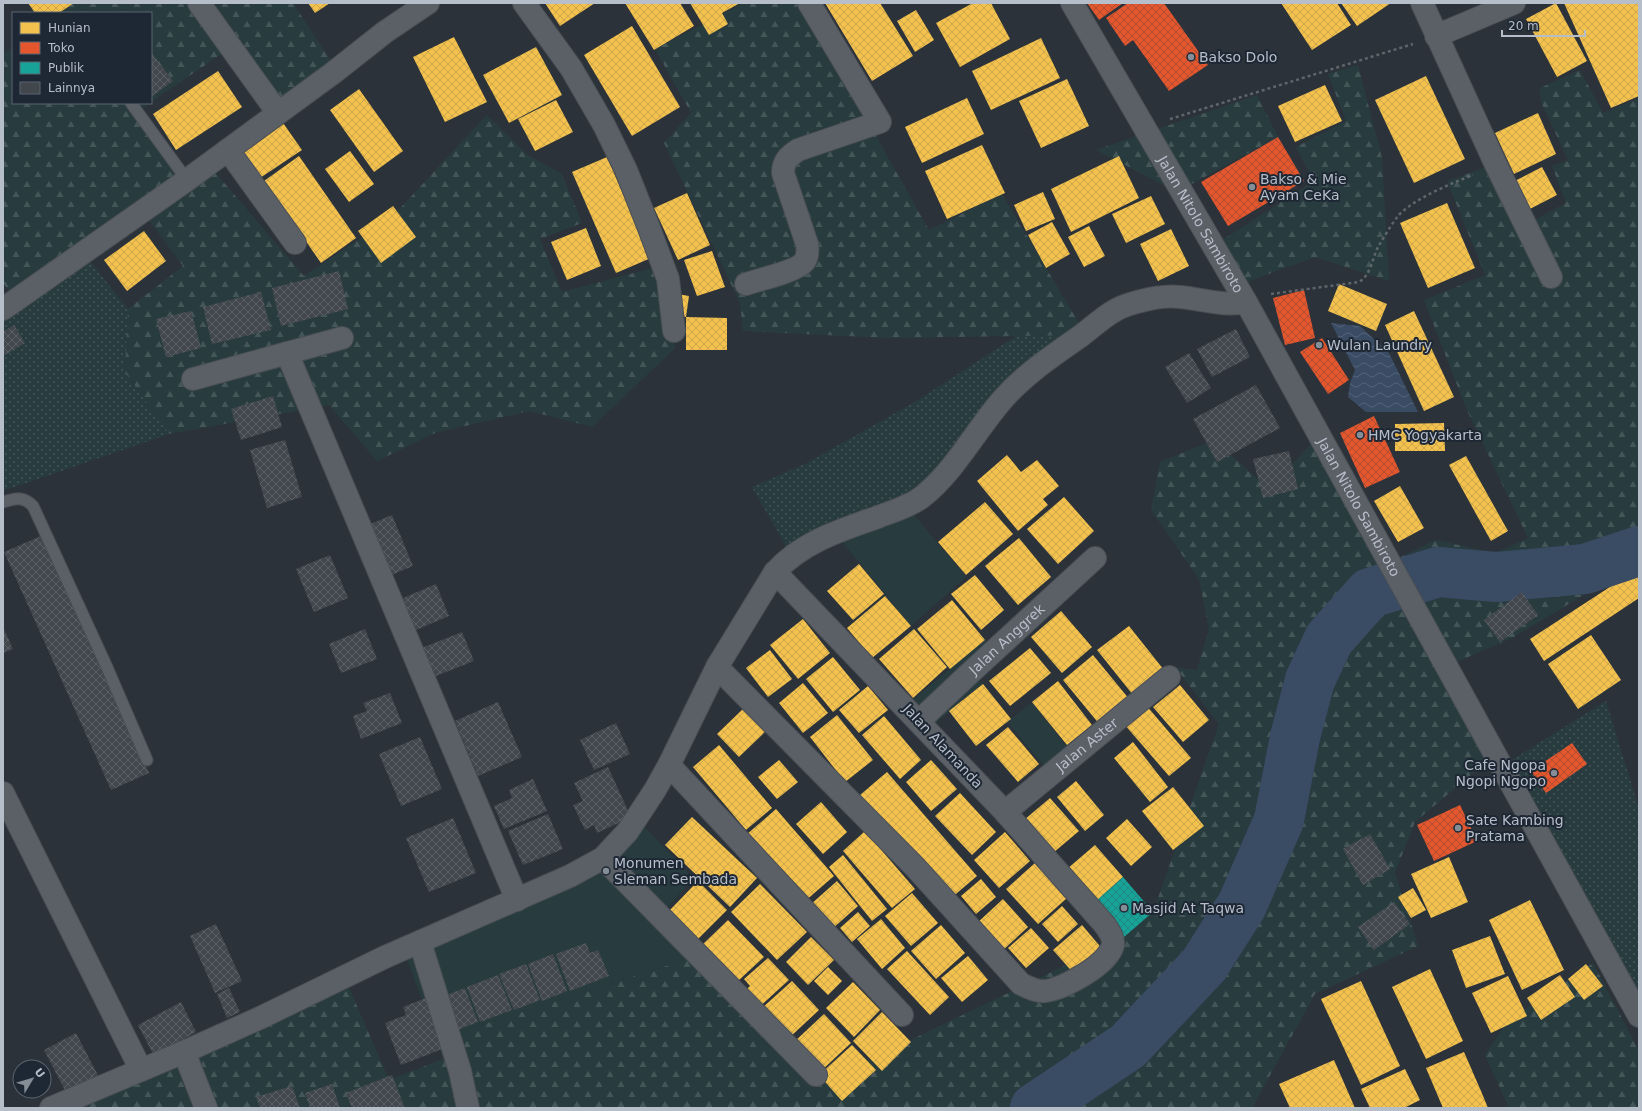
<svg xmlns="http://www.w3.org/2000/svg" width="1642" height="1111" font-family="'DejaVu Sans',sans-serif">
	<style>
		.grass { fill: url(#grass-dots) }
		.forest { fill: url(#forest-firs) }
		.park { fill: #283c3f }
		.water { fill: url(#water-waves) }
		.homes { fill: url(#homes-cross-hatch) }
		.shops { fill: url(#shops-cross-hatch) }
		.public { fill: url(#public-cross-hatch) }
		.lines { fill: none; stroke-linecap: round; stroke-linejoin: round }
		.river { stroke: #3a4b64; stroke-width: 50 }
		.building { fill: url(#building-cross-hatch) }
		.service-casing { stroke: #494e54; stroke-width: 13 }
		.minor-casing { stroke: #494e54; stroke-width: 24 }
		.tertiary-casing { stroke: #494e54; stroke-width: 24 }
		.path { stroke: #5e656b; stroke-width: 2.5; stroke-dasharray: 3 3; stroke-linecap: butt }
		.service { stroke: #5b6067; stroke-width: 11 }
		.minor { stroke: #5b6067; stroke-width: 22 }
		.tertiary { stroke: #5b6067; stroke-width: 22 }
		.poi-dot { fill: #858d97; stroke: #1e2834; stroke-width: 1.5 }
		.labels { text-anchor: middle; stroke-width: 4; stroke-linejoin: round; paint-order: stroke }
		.poi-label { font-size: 14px; fill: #b6beca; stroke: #1e2834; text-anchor: start }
		.street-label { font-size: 14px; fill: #b6beca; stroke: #1e2834 }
	</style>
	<defs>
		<pattern id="grass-dots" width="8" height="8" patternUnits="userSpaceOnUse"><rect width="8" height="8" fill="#283c3f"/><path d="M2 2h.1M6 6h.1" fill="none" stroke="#455659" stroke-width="1.8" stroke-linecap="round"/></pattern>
		<pattern id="forest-firs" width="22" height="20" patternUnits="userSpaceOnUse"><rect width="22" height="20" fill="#283c3f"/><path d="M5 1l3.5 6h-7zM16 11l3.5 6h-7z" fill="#455659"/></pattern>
		<pattern id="water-waves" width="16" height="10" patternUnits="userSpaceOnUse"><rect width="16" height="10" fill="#3a4b64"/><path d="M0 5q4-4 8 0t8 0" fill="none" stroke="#546379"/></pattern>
		<pattern id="homes-cross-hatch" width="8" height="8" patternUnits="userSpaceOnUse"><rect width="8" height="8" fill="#f2c14e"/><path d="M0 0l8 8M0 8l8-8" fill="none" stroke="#cda64b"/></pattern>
		<pattern id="shops-cross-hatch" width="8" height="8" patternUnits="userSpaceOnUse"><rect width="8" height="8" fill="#e4572e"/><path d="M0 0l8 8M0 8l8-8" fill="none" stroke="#b04e32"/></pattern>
		<pattern id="public-cross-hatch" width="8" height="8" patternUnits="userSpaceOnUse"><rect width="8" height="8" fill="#17a398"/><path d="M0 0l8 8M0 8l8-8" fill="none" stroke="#1f8881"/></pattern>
		<pattern id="building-cross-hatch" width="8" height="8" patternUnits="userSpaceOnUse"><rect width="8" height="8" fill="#42474e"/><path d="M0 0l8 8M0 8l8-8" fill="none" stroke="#5b6066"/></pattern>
	</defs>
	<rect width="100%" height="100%" fill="#2b3239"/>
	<g class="grass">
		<path d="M84,254L128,309L125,372L169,434L3,491V312Z"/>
		<path d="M1018,335H1086L1027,381L951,477L795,562L752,487L805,464L915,402Z"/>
		<path d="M1606,701L1639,809V997L1504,765Z"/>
	</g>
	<g class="forest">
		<path d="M74,3H293L336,69L276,113L229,49L151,102V13H60Z"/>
		<path d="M740,3H801L929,230L1002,194L1086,335L888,338L743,331L740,303L664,143L691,113L655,49L740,5Z"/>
		<path d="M13,47V103H150L139,110L189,177L208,164L304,276L391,218L487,115L528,155L562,174L582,223L540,239L562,292L652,268L675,348L592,427L529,411L435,433L377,461L329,405L169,434L125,372L128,309L183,266L143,212L17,302L3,283V54Z"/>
		<path d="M1358,65L1382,158L1389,281L1315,257L1233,287L1210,248L1314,181L1296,147L1346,121L1328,74Z"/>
		<path d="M1580,70L1603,113L1639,98V562L1512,638L1438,670L1486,762L1415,822L1395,873L1418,946L1315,994L1252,1108H52L345,978L389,1080L443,1059L437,1039L697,956L828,1080L1124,937L1153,912L1219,724L1175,667L1197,670L1209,629L1199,579L1151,510L1160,462L1214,440L1269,489L1315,440L1382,566L1436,540L1495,553L1528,538L1466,408L1424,300L1485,275L1447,181L1498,163L1527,224L1566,203L1552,166L1568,160L1541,102L1540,88Z"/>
		<path d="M1257,95L1278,137L1177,192L1096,150Z"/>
		<path d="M1593,963L1639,1051V1108H1509L1485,1055L1509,1020Z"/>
	</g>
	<g class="park">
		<path d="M909,509L966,577L911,626L839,538Z"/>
		<path d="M985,640L993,650L968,673L983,684L927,730L905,706Z"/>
		<path d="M1032,702L1074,756L1051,774L1007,722Z"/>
		<path d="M641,823L694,879L659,916L697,956L437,1039L403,950L608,861Z"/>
	</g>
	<path class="water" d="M1331,323L1360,326L1389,353L1418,412H1366L1348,397L1350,383L1355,370Z"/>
	<g class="homes">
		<path d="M28,3H74L59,13H35Z"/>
		<path d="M308,3H330L315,13Z"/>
		<path d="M545,3H595L560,26Z"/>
		<path d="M625,3H680L694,26L654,50Z"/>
		<path d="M690,3H740L722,13L728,24L709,35Z"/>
		<path d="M825,3H880L913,56L872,81Z"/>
		<path d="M973,3H991L1010,39L960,67L936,23Z"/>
		<path d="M1281,3H1337L1351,25L1312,50Z"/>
		<path d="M1341,3H1391L1357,26Z"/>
		<path d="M1556,3L1587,61L1557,77L1526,19Z"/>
		<path d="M1564,3H1639V96L1611,108Z"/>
		<path d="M916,10L934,40L915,52L897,21Z"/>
		<path d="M632,26L680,107L632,136L584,55Z"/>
		<path d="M454,37L487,102L445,122L413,57Z"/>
		<path d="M1041,38L1060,78L991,110L972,71Z"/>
		<path d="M536,47L562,95L509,123L483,75Z"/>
		<path d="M218,71L242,107L176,150L153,114Z"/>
		<path d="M1426,76L1465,159L1414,183L1375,100Z"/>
		<path d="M1067,79L1089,126L1041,148L1019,101Z"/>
		<path d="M1325,85L1342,121L1295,142L1278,106Z"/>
		<path d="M359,89L403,151L374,172L330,110Z"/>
		<path d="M967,98L984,134L922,163L905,127Z"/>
		<path d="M556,100L573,132L535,151L518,119Z"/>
		<path d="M1538,113L1556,154L1514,174L1495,133Z"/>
		<path d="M281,120L302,150L257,180L237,151Z"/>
		<path d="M982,145L1005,193L947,219L925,171Z"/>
		<path d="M350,151L374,184L349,202L325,169Z"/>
		<path d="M299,156L356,238L321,263L264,181Z"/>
		<path d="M1119,156L1139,198L1071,232L1051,189Z"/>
		<path d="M607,157L651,258L616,273L572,172Z"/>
		<path d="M1542,167L1557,195L1524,212L1509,184Z"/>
		<path d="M1043,192L1055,219L1026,231L1014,205Z"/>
		<path d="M687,193L710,245L678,260L654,208Z"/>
		<path d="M1151,196L1165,224L1126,243L1112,214Z"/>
		<path d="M1447,203L1475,268L1428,288L1400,223Z"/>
		<path d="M393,206L416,237L381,263L358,231Z"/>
		<path d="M1052,222L1070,254L1046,268L1028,235Z"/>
		<path d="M1089,226L1105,256L1084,267L1068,237Z"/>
		<path d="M586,228L601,266L567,280L551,242Z"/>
		<path d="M1171,229L1189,266L1158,281L1140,244Z"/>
		<path d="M144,231L166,261L127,291L104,260Z"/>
		<path d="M712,251L725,287L697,296L684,260Z"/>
		<path d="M1339,284L1387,304L1376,331L1328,311Z"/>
		<path d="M677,294L689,296L686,317L674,315Z"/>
		<path d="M1414,311L1454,397L1424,411L1385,325Z"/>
		<path d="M686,317L727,318V350H686Z"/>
		<path d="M1444,423L1445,451H1395V424Z"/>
		<path d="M1007,455L1021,472L1037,460L1059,486L1043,499L1048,505L1018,531L977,481Z"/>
		<path d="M1466,456L1508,531L1491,541L1449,465Z"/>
		<path d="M1400,486L1424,528L1398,542L1374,501Z"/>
		<path d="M1064,497L1094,531L1058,564L1027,529Z"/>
		<path d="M985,502L1013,534L966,575L938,542Z"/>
		<path d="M1019,538L1051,577L1018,605L985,566Z"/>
		<path d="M859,564L884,594L853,620L827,591Z"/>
		<path d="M1639,568V598L1544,661L1530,639Z"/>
		<path d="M975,575L1004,610L981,630L951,594Z"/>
		<path d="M885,596L911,626L872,658L847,628Z"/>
		<path d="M952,600L985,640L950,669L917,629Z"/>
		<path d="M1061,611L1092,647L1062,673L1031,637Z"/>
		<path d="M803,619L830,653L798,679L770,645Z"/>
		<path d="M1129,626L1164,670L1133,695L1097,650Z"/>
		<path d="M914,629L947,667L913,698L879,659Z"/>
		<path d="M1591,635L1621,680L1578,709L1548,664Z"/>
		<path d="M1030,648L1051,673L1010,706L989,681Z"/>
		<path d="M770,650L792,679L768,697L746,668Z"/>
		<path d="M1093,655L1130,700L1100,725L1063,680Z"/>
		<path d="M833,657L860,690L833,712L806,679Z"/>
		<path d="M1058,681L1092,725L1067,745L1032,702Z"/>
		<path d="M803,683L828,713L803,733L779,703Z"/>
		<path d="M983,684L1011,719L976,746L949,711Z"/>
		<path d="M1180,685L1209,720L1183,742L1153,707Z"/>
		<path d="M868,686L888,710L859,733L839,710Z"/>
		<path d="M1146,705L1191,758L1169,776L1124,724Z"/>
		<path d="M745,707L767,730L739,757L717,734Z"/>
		<path d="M837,715L873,760L845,782L810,737Z"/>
		<path d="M884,716L921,760L900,779L862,735Z"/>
		<path d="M1008,727L1039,764L1018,782L986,745Z"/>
		<path d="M1133,742L1168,787L1150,802L1114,758Z"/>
		<path d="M719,745L772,808L746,830L693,767Z"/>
		<path d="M779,760L798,782L777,799L758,777Z"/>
		<path d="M931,760L957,789L931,811L906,782Z"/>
		<path d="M887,772L977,876L950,899L860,795Z"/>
		<path d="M1076,781L1104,815L1085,831L1057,797Z"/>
		<path d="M1173,787L1204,826L1173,850L1142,811Z"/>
		<path d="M960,793L996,832L972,855L935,816Z"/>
		<path d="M1050,798L1079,831L1053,853L1024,820Z"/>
		<path d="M821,802L847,832L823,854L796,824Z"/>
		<path d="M776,809L834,876L804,902L746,835Z"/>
		<path d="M692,817L757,878L730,907L665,845Z"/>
		<path d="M1127,819L1152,847L1131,866L1106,838Z"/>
		<path d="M865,831L915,889L892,908L843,851Z"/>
		<path d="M1005,832L1030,861L999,888L974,860Z"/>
		<path d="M1095,845L1123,877L1095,902L1067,869Z"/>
		<path d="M843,855L887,909L872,921L829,867Z"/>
		<path d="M1449,857L1468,902L1431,918L1411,874Z"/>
		<path d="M1035,863L1067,898L1038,924L1006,889Z"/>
		<path d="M981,879L996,897L976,914L961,896Z"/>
		<path d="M698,881L727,910L698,939L669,911Z"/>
		<path d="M837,881L858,906L832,929L810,905Z"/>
		<path d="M760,884L807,932L777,960L731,912Z"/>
		<path d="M1413,888L1426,910L1411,918L1398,897Z"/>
		<path d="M912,893L938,923L911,946L885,916Z"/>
		<path d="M1003,899L1028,927L1001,952L976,924Z"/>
		<path d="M1530,900L1564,970L1522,990L1489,920Z"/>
		<path d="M1062,906L1078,924L1058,942L1042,924Z"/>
		<path d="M858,912L870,926L852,942L840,928Z"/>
		<path d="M881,919L905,948L882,969L857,939Z"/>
		<path d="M728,920L764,957L738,981L703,944Z"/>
		<path d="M941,925L965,953L936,979L911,951Z"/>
		<path d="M1082,925L1104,951L1076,976L1053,950Z"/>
		<path d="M1031,928L1049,948L1026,968L1008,948Z"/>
		<path d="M1490,936L1505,974L1466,988L1452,950Z"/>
		<path d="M811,937L834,960L808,985L786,962Z"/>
		<path d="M907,951L949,997L930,1015L887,969Z"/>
		<path d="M968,956L988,980L962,1002L941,978Z"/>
		<path d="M768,958L789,980L756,1010L742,993L750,986L744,979Z"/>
		<path d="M1586,964L1603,986L1584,1000L1568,979Z"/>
		<path d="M828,967L842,981L828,995L814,981Z"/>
		<path d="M1430,969L1463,1041L1426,1059L1392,987Z"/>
		<path d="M1560,975L1575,997L1541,1020L1527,998Z"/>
		<path d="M1508,976L1527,1016L1491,1033L1472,993Z"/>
		<path d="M792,981L819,1010L789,1038L761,1009Z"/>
		<path d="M1361,981L1400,1066L1361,1085L1321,999Z"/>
		<path d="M853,982L880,1010L854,1037L826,1008Z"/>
		<path d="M882,1012L911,1042L882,1071L853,1041Z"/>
		<path d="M824,1014L851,1043L821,1071L794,1042Z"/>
		<path d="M852,1045L876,1070L842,1101L819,1075Z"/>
		<path d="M1464,1052L1481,1091L1488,1108H1443L1426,1068Z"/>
		<path d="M1334,1060L1355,1108H1290L1279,1084Z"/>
		<path d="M1405,1069L1420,1100L1404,1108H1370L1361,1089Z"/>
	</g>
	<g class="shops">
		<path d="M1087,3H1123L1099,20Z"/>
		<path d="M1128,3H1164L1208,65L1169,91L1133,40L1125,46L1106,18Z"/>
		<path d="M1278,137L1304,181L1228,226L1201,182Z"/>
		<path d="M1304,290L1315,338L1285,345L1273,298Z"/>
		<path d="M1322,338L1349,380L1328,394L1300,352Z"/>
		<path d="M1374,416L1400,472L1365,488L1340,433Z"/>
		<path d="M1572,743L1587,764L1546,793L1531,771Z"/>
		<path d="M1460,805L1477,841L1434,861L1417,825Z"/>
	</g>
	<path class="public" d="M1123,877L1153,912L1124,937L1095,902Z"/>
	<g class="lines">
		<path class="river" d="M1035,1108L1128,1046L1204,965L1242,905L1279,820L1295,737L1310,680L1329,639L1370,593L1438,572L1496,577L1585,569L1639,551"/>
	</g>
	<g class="building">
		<path d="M151,52L173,81L151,97Z"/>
		<path d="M339,271L348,309L281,326L272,288Z"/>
		<path d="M261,292L271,330L212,344L203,307Z"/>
		<path d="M191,311L201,348L166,357L156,319Z"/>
		<path d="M14,325L25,343L3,356V332Z"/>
		<path d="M1236,329L1250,357L1212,377L1197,349Z"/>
		<path d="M1189,353L1211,388L1187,403L1165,367Z"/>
		<path d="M1256,385L1280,428L1217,462L1193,419Z"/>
		<path d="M273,396L282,427L241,440L231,409Z"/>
		<path d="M285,440L302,497L267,508L250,450Z"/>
		<path d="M1289,451L1298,489L1263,498L1253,459Z"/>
		<path d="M392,515L413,566L389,576L368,525Z"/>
		<path d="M41,536L149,773L111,790L4,552Z"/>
		<path d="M330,555L348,598L314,612L296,569Z"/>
		<path d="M436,584L449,616L409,633L396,601Z"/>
		<path d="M1522,592L1538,615L1500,642L1484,620Z"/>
		<path d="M3,627L13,649L3,653Z"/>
		<path d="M365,629L377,659L341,673L329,644Z"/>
		<path d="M462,632L474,661L431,678L419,649Z"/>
		<path d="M390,693L402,723L361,739L353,716L367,711L363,703Z"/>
		<path d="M498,702L522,757L478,776L455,721Z"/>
		<path d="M616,723L630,754L594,770L580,740Z"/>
		<path d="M420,737L442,789L401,806L379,754Z"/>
		<path d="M608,767L631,817L597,833L594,825L585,830L573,805L583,801L574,783Z"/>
		<path d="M533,779L547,811L504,829L494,806L512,798L509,790Z"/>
		<path d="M548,814L563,849L523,865L508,831Z"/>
		<path d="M453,818L476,873L429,892L406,838Z"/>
		<path d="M1370,834L1390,869L1363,885L1343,849Z"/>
		<path d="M1394,902L1410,924L1374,950L1358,927Z"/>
		<path d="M216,924L242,981L215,993L190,936Z"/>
		<path d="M586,943L590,953L598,950L609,976L570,991L556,954Z"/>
		<path d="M553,954L567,991L542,1001L528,964Z"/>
		<path d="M526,964L540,1000L514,1010L499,974Z"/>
		<path d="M498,975L512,1010L480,1022L467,987Z"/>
		<path d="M229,988L240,1012L227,1018L217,994Z"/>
		<path d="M465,988L478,1022L452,1032L439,998Z"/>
		<path d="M431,996L450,1046L401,1065L385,1023L406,1015L403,1007Z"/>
		<path d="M181,1002L196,1032L185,1038L188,1045L153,1054L138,1025Z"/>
		<path d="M76,1033L101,1081L69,1098L44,1050Z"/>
		<path d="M392,1075L405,1108H352L346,1093Z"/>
		<path d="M332,1084L340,1108H310L305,1093Z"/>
		<path d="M292,1086L300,1108H260L256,1097Z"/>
	</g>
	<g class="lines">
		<defs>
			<g id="service">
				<path d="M131,103L187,180"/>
				<path d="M3,502C16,498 23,496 33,506L106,665L147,760"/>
			</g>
			<g id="minor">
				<path d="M199,3L278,113"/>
				<path d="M524,3L571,68L604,125L626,170L649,228L668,279L674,331"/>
				<path d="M1422,3L1496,165L1551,277"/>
				<path d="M1436,36L1514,3"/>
				<path d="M228,150L295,243"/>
				<path d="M746,284C758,280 797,271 804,262C808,257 808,251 807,244L783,173C783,161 789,156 798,150L880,122L809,3"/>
				<path d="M3,309L187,180L333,73L385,32L428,3"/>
				<path d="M287,353L517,900"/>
				<path d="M193,379L342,338"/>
				<path d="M717,667L916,868L1021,984C1028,987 1036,992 1045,991C1063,989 1108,965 1113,945C1114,938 1109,931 1105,925L1005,812L775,572"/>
				<path id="s1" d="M919,721L970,673L1095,558"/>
				<path d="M669,765L902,1015"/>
				<path d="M3,793L141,1070"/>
				<path id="s2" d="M1005,812L1169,677"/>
				<path d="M603,858L816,1075"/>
				<path d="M420,942L460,1071L468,1108"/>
				<path d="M184,1052L206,1108"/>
				<path d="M51,1108L184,1052L262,1017L385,957L570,876L603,858L628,831L655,790L669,765L717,667L775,572C802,542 841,530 878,517C893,511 909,507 922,497C955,471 975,431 1003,399C1026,373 1054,355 1082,335C1098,323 1110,310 1130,304C1147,299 1163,295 1181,297C1201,299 1227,307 1246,302"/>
			</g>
			<g id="tertiary">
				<path id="s3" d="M1072,3L1246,302L1639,1016"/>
			</g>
		</defs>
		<use href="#service" class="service-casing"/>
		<use href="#minor" class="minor-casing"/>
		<use href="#tertiary" class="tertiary-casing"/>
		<g class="path">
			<path d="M1170,119L1413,44"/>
			<path d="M1271,294L1359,282C1371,275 1372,259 1378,247C1384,237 1391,225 1398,216C1413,199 1452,183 1473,175"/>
		</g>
		<use href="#service" class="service"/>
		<use href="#minor" class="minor"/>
		<use href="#tertiary" class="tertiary"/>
	</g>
	<g class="poi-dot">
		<circle cx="1191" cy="57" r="4"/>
		<circle cx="1252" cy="187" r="4"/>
		<circle cx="1319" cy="345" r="4"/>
		<circle cx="1360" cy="435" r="4"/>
		<circle cx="1554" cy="773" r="4"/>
		<circle cx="1458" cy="828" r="4"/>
		<circle cx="606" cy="871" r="4"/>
		<circle cx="1124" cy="908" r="4"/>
	</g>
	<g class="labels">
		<g class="poi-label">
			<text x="1199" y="62">Bakso Dolo</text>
			<text x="1260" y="184">Bakso &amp; Mie<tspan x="1260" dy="16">Ayam CeKa</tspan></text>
			<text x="1327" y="350">Wulan Laundry</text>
			<text x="1368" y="440">HMC Yogyakarta</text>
			<text x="1546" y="770" text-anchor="end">Cafe Ngopa<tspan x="1546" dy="16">Ngopi Ngopo</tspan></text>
			<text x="1466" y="825">Sate Kambing<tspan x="1466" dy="16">Pratama</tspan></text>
			<text x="614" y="868">Monumen<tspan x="614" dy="16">Sleman Sembada</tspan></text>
			<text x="1132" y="913">Masjid At Taqwa</text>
		</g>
		<g class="street-label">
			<text dy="5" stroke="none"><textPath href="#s3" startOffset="256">Jalan Nitolo Sambiroto</textPath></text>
			<text dy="5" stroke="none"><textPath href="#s3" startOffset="580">Jalan Nitolo Sambiroto</textPath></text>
			<text dy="5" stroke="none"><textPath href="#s1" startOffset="120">Jalan Anggrek</textPath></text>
			<text dy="5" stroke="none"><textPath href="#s2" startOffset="106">Jalan Aster</textPath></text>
			<text transform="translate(943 746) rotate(47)" y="5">Jalan Alamanda</text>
		</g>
	</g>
	<rect width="1642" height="1111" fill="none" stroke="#b6beca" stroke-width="8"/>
	<rect x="12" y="12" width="140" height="92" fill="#1e2834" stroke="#5b6470"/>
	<rect x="20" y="22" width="20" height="12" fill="#f2c14e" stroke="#5b6470"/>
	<text x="48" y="32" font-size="12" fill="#b6beca">Hunian</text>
	<rect x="20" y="42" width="20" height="12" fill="#e4572e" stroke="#5b6470"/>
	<text x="48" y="52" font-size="12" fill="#b6beca">Toko</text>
	<rect x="20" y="62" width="20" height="12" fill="#17a398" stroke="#5b6470"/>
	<text x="48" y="72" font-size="12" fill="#b6beca">Publik</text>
	<rect x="20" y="82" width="20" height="12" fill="#42474e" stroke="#5b6470"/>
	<text x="48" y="92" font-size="12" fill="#b6beca">Lainnya</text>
	<g transform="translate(32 1079) rotate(52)"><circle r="19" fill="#1e2834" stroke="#5b6470"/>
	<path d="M0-3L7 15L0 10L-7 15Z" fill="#858d97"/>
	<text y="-6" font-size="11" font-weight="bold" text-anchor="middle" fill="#b6beca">U</text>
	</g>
	<path d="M1502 30v6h83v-6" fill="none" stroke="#b6beca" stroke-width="2"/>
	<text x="1508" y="30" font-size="12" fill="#b6beca" stroke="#1e2834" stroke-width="3" paint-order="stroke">20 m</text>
</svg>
